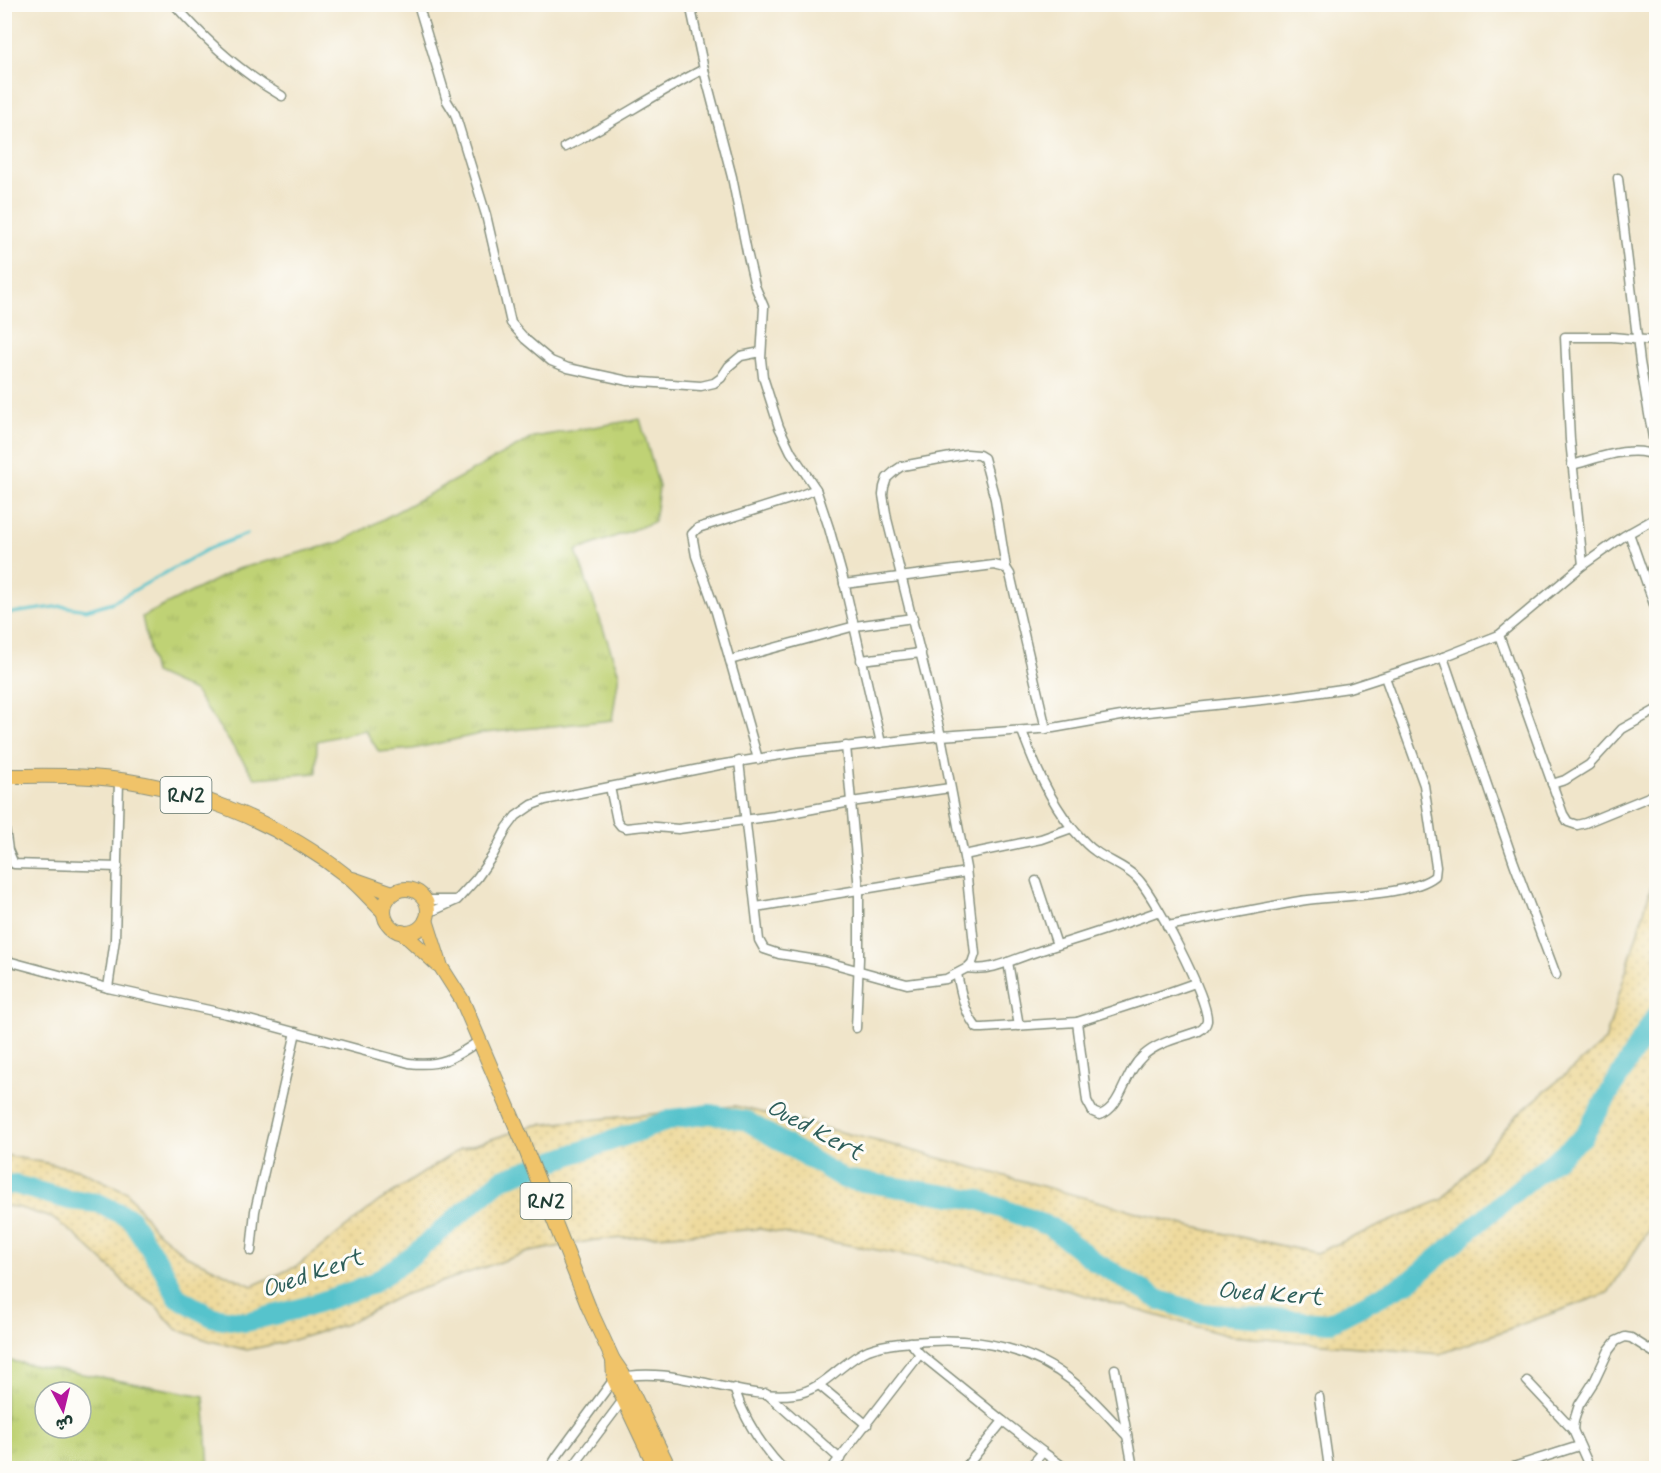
<svg xmlns="http://www.w3.org/2000/svg" width="1661" height="1473" font-family="Mynerve,'Playpen Sans Arabic',sans-serif">
	<style>
		.grass { fill: url(#grass-tufts); stroke: #6f8854; stroke-width: 1.5; fill-rule: evenodd }
		.sand { fill: url(#sand-dots); stroke: #868c69; stroke-width: 1.5 }
		.lines { fill: none; stroke-linecap: round; stroke-linejoin: round }
		.stream { stroke: #56c3cc; stroke-width: 3 }
		.river { stroke: #56c3cc; stroke-width: 20 }
		.street-casing { stroke: #88917f; stroke-width: 11 }
		.primary-casing { stroke: #88917f; stroke-width: 16 }
		.street { stroke: #fff; stroke-width: 8 }
		.primary { stroke: #f0c369; stroke-width: 14 }
		.labels { text-anchor: middle; stroke-width: 6; stroke-linejoin: round; paint-order: stroke }
		.shield { fill: #fdfcf7; stroke: #62766e; stroke-width: 1.5 }
		.shield-label { font-size: 21px; font-weight: bold; fill: #1f3d34 }
		.water-label { font-size: 24px; font-style: italic; fill: #2d5e5a; stroke: #fdfcf7 }
	</style>
	<defs>
		<pattern id="grass-tufts" width="24" height="20" patternUnits="userSpaceOnUse" patternTransform="scale(1.5)"><rect width="24" height="20" fill="#bfd275"/><path d="M3 7l-1-3M5 7V3M7 7l1-3M15 17l-1-3M17 17v-4M19 17l1-3" fill="none" stroke="#a4b566"/></pattern>
		<pattern id="sand-dots" width="8" height="8" patternUnits="userSpaceOnUse" patternTransform="scale(1.5)"><rect width="8" height="8" fill="#eeda9e"/><path d="M2 2h.1M6 6h.1" fill="none" stroke="#ccbc89" stroke-width="1.8" stroke-linecap="round"/></pattern>
	</defs>
	<rect width="100%" height="100%" fill="#fdfcf7"/>
	<filter id="ink" filterUnits="userSpaceOnUse"><feTurbulence type="fractalNoise" baseFrequency=".0167" numOctaves="2"/><feDisplacementMap in="SourceGraphic" scale="12" xChannelSelector="R" yChannelSelector="G"/><feConvolveMatrix kernelMatrix="1 2 1 2 8 2 1 2 1" color-interpolation-filters="sRGB"/></filter>
	<filter id="wash" filterUnits="userSpaceOnUse"><feTurbulence type="fractalNoise" baseFrequency=".008" numOctaves="4" result="noise"/><feDisplacementMap in="SourceGraphic" scale="24" xChannelSelector="R" yChannelSelector="G"/><feGaussianBlur stdDeviation="1.35" result="paint"/><feColorMatrix in="noise" values="0 0 0 0 0 0 0 0 0 0 0 0 0 0 0 0 0 1.4 0 .05"/><feComposite in="paint" operator="in"/></filter>
	<g filter="url(#wash)">
		<rect width="100%" height="100%" fill="#f0e5ca"/>
		<g class="grass">
			<path d="M640,419L659,487L654,522L576,551L619,674L612,720L484,733L413,749L379,752L365,730L317,741L316,773L255,778L194,691L154,673L142,617L237,569L341,542L534,437Z"/>
			<path d="M5,1360L204,1396L209,1468H5ZM45,1392H81V1428H45Z"/>
		</g>
		<path class="sand" d="M1656,877V1219L1608,1293L1440,1354L1230,1336L1005,1273L760,1229L595,1240L529,1252L403,1295L346,1324L290,1341L247,1350L210,1341L176,1329L156,1306L130,1289L116,1273L74,1234L52,1218L17,1207L5,1206L4,1155L77,1169L127,1192L154,1229L187,1256L252,1286L297,1266L378,1202L460,1149L536,1125L735,1106L881,1142L1184,1225L1316,1253L1443,1199L1516,1116L1605,1041L1653,881Z"/>
		<g class="lines">
			<path class="stream" d="M4,614L62,606L86,610L113,602L210,548L247,534"/>
			<path class="river" d="M4,1186L13,1184L69,1200L98,1203L130,1218L163,1269L177,1297L212,1317L246,1322L305,1307L370,1285L409,1258L502,1179L673,1119L710,1114L747,1121L844,1179L979,1200L1049,1226L1097,1263L1160,1300L1200,1313L1329,1323L1410,1281L1516,1191L1583,1137L1656,1015"/>
		</g>
	</g>
	<g filter="url(#ink)">
		<g class="lines">
			<defs>
				<g id="street">
					<path d="M174,4C205,40 240,72 282,96"/>
					<path d="M418,4L447,101L455,114L486,215L511,323L525,339L551,361L568,368L628,381L701,386L714,383L721,378L729,366L741,356L761,352"/>
					<path d="M690,4L705,74L732,177L747,252L755,286L764,307L761,359L763,377L779,427L791,452L816,489L829,528L843,578L881,743"/>
					<path d="M565,147C613,123 656,93 704,69"/>
					<path d="M1618,178L1640,362L1656,455"/>
					<path d="M1572,465C1596,459 1632,444 1656,456"/>
					<path d="M1629,533L1656,610"/>
					<path d="M1583,565L1570,440L1565,337H1612L1656,341"/>
					<path d="M844,584L994,565L1006,568L1010,574L1046,729"/>
					<path d="M1499,635L1563,814L1568,822L1577,825L1585,823L1656,794"/>
					<path d="M1443,657L1514,863L1556,975"/>
					<path d="M730,660L855,626L913,618"/>
					<path d="M861,660L921,653"/>
					<path d="M1022,731C1035,766 1049,799 1072,828C1079,836 1086,845 1095,851C1108,861 1125,866 1137,878C1154,895 1209,999 1207,1021C1206,1026 1203,1029 1199,1031C1180,1038 1158,1042 1143,1056C1123,1074 1123,1106 1100,1115L1093,1112L1087,1101L1077,1022"/>
					<path d="M846,746L859,890V959L856,1028"/>
					<path d="M758,759L716,612L696,556L692,534L698,528L796,497L816,489"/>
					<path d="M739,761L759,940L764,949L779,954L824,961L907,984L946,979L967,968L972,963L975,954L966,868L941,736L887,519L883,495L884,487L887,478L896,470L902,466L967,454L979,455L984,458L995,499L1006,568"/>
					<path d="M1552,784L1565,780L1589,765L1622,729L1656,710"/>
					<path d="M610,787L617,821L621,826L626,828L645,826L678,829L774,816L851,802L950,788"/>
					<path d="M4,821L8,850L14,864L118,867"/>
					<path d="M964,855L1041,839L1072,828"/>
					<path d="M1036,881L1057,945"/>
					<path d="M425,900H456"/>
					<path d="M756,907L966,872"/>
					<path d="M428,913L457,900L477,878L493,855L507,828L516,816L532,805L545,800L719,765L799,752L941,736L1053,728L1138,713L1272,699L1349,688L1433,661L1499,635L1583,565L1624,536L1656,518"/>
					<path d="M1167,926C1212,918 1256,909 1300,901C1334,895 1409,897 1435,876L1436,867L1424,785L1385,677"/>
					<path d="M4,960L108,988L227,1014L409,1063C441,1067 454,1058 479,1041"/>
					<path d="M1008,962L1019,1026"/>
					<path d="M967,968C993,972 1015,958 1039,951C1079,938 1120,926 1159,911"/>
					<path d="M957,974C961,992 964,1013 977,1028H983L1077,1022L1164,994L1195,983"/>
					<path d="M108,988L115,939L119,780"/>
					<path d="M251,1251L255,1211L296,1032"/>
					<path d="M910,1342L920,1354L1003,1421L965,1468"/>
					<path d="M1115,1369L1133,1468"/>
					<path d="M1527,1381L1573,1430"/>
					<path d="M819,1385L867,1425"/>
					<path d="M734,1388C744,1418 760,1445 782,1468"/>
					<path d="M766,1393L840,1459"/>
					<path d="M1319,1397L1329,1468"/>
					<path d="M1003,1421L1043,1452"/>
					<path d="M550,1468L558,1455L614,1379C672,1362 737,1401 794,1394C823,1391 842,1361 868,1350C887,1343 910,1342 931,1341C981,1338 1032,1349 1072,1381C1092,1397 1109,1417 1127,1436"/>
					<path d="M572,1468L623,1400"/>
					<path d="M832,1468L920,1354"/>
					<path d="M1029,1468L1043,1452L1065,1468"/>
					<path d="M1510,1468L1579,1446"/>
					<path d="M1590,1468L1573,1430L1574,1421L1579,1405L1595,1380L1609,1350L1616,1341L1625,1337L1631,1338L1656,1354"/>
				</g>
				<g id="primary">
					<path d="M4,776C33,776 63,775 91,777C183,783 276,820 348,877C361,888 372,901 384,912"/>
					<path d="M353,879L393,893"/>
					<circle cx="406" cy="911" r="22"/>
					<path d="M426,920L441,967L462,1000L522,1140L589,1308L613,1360L624,1376L669,1468"/>
					<path d="M402,932L437,964"/>
					<path d="M613,1360L614,1379L656,1468"/>
				</g>
			</defs>
			<use href="#street" class="street-casing"/>
			<use href="#primary" class="primary-casing"/>
			<use href="#street" class="street"/>
			<use href="#primary" class="primary"/>
		</g>
	</g>
	<g class="labels">
		<g class="shield">
			<rect x="160.5" y="777" width="51" height="36" rx="4.5"/>
			<rect x="520.5" y="1183" width="51" height="36" rx="4.5"/>
		</g>
		<g class="shield-label">
			<text x="186" y="802">RN2</text>
			<text x="546" y="1208">RN2</text>
		</g>
		<g class="water-label">
			<text transform="translate(815 1129) rotate(28)" y="8">Oued Kert</text>
			<text transform="translate(312 1273) rotate(-19)" y="8">Oued Kert</text>
			<text transform="translate(1270 1293) rotate(4)" y="8">Oued Kert</text>
		</g>
	</g>
	<rect width="1661" height="1473" fill="none" stroke="#fdfcf7" stroke-width="24"/>
	<g transform="translate(63 1410) rotate(173)"><circle r="28" fill="#fdfcf7" stroke="#a4b0a9" stroke-width="1.5"/>
	<path d="M0-4.5L10 22L0 15L-10 22Z" fill="#b5179e"/>
	<text y="-9" font-size="16" font-weight="bold" text-anchor="middle" fill="#1f3d34">ش</text>
	</g>
</svg>
